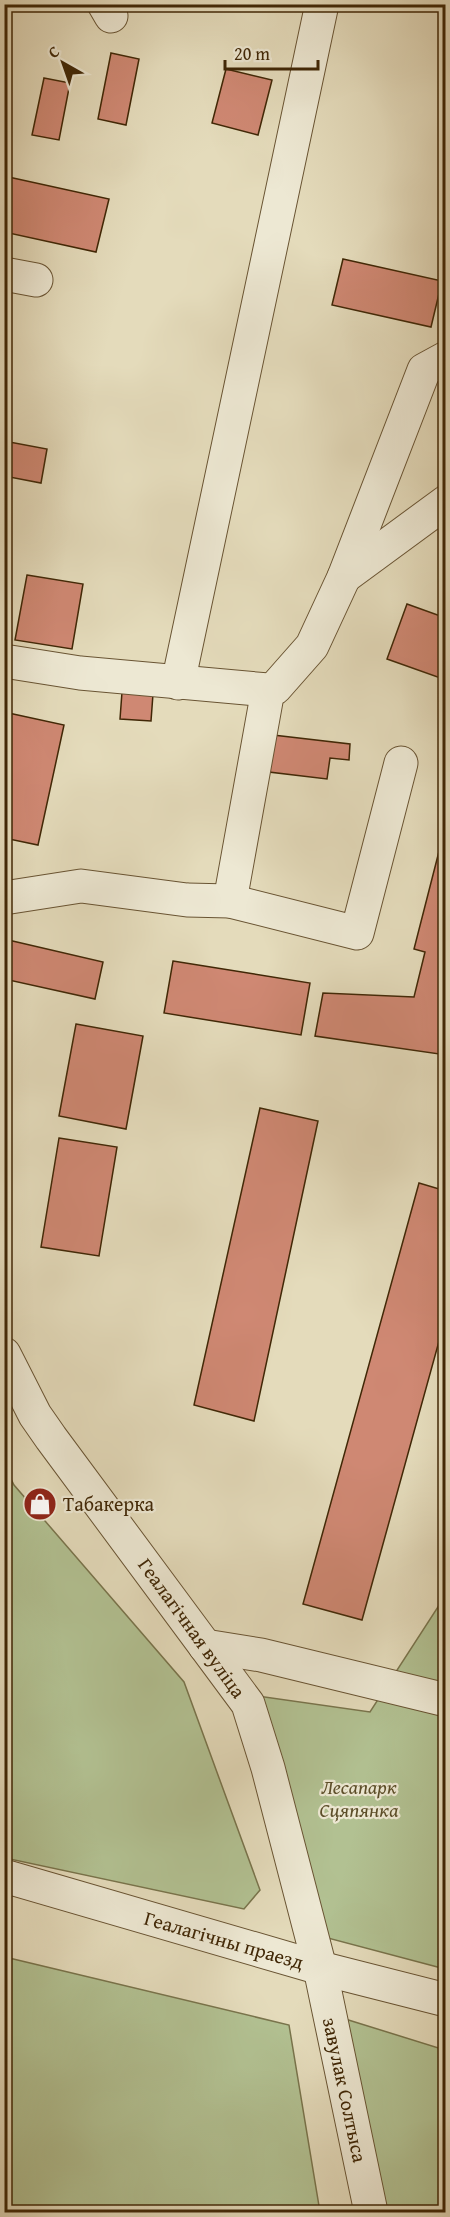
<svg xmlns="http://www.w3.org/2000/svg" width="450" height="2217" font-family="'Gentium Book Plus',serif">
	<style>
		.green { fill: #b2c192; stroke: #79744c; stroke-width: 1.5 }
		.building { fill: #cf8873; stroke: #402706; stroke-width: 1.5 }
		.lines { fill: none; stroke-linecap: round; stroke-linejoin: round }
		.minor-casing { stroke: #695433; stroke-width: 35 }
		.minor { stroke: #ede8d3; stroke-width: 33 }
		.labels { text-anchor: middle; stroke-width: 4.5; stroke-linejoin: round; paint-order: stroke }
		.poi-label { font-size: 20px; fill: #402706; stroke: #ede8d3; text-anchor: start }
		.street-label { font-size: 20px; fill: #402706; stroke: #ede8d3 }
		.park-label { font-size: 20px; font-style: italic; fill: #5c4e29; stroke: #ede8d3 }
	</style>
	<rect width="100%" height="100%" fill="#e4dbbb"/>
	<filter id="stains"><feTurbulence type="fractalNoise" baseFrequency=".00333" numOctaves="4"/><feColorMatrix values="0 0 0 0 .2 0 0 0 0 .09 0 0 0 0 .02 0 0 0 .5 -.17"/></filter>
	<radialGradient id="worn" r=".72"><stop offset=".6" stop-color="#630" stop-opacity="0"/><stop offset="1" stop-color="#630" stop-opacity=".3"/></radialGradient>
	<g class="green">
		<path d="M5,1467L14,1485L184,1682L260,1890L244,1909L5,1858Z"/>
		<path d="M445,1596V1969L305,1932L254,1744L222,1691L370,1712Z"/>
		<path d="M5,1957L289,2025L320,2212H5Z"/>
		<path d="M342,2018L445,2050V2212H379Z"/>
	</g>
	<g class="building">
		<path d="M111,53L139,59L126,125L98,119Z"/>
		<path d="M226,69L272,80L258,135L212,123Z"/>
		<path d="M44,78L70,83L59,140L32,135Z"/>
		<path d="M4,176L109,199L96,252L4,232Z"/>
		<path d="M343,259L442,281L431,327L332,305Z"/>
		<path d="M4,441L47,449L41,483L4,476Z"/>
		<path d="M27,575L83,584L72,649L15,640Z"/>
		<path d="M407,604L446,618V680L387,659Z"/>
		<path d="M122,692L153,694L151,721L120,719Z"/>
		<path d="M4,712L64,725L38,845L4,838Z"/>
		<path d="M273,735L350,744L349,760L330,758L327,779L269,772Z"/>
		<path d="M446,824V1055L315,1036L323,993L414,997L425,952L414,949Z"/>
		<path d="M4,939L103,962L95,999L4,979Z"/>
		<path d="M173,961L310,983L301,1035L164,1013Z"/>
		<path d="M76,1024L143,1036L126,1129L59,1116Z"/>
		<path d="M260,1108L318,1121L254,1421L194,1405Z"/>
		<path d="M59,1138L117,1147L99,1256L41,1247Z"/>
		<path d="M419,1183L446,1191V1316L362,1620L303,1604Z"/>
	</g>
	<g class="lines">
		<defs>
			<g id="minor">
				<path d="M104,4L111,16"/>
				<path d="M4,274L36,280"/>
				<path d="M344,577L446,502"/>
				<path d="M4,661L80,673L268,690L275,688L312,646L344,577L424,370L446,358"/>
				<path d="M178,683L322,4"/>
				<path d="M4,898L81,886L187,900L230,901L357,933L401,763"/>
				<path d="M230,901L268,690"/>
				<path d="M4,1354L35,1415L51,1438L248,1704L268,1768L320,1968L371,2212"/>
				<path d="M205,1646L261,1655L446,1700"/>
				<path d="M4,1876L320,1968L446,2000"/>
			</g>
		</defs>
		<use href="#minor" class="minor-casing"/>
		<use href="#minor" class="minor"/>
	</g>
	<defs>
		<symbol id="shop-disc" viewBox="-11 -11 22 22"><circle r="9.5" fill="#8f2418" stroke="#ede8d3"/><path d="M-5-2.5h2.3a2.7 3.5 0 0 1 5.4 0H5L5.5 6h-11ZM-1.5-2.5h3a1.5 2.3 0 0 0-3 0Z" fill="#fff"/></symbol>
	</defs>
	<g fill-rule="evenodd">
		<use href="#shop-disc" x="21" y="1485" width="38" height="38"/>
	</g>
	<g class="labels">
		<g class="poi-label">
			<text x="63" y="1511">Табакерка</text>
		</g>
		<g class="street-label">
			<text transform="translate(192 1628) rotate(54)" y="7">Геалагічная вуліца</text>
			<text transform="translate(224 1940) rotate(16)" y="7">Геалагічны праезд</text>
			<text transform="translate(345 2090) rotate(78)" y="7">завулак Солтыса</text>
		</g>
		<g class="park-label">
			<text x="359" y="1794">Лесапарк<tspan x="359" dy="23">Сцяпянка</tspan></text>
		</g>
	</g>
	<rect width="450" height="2217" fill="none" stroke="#e4dbbb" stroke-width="24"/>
	<rect x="6" y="6" width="438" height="2205" fill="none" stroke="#402706" stroke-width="3"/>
	<rect x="12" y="12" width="426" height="2193" fill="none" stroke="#402706" stroke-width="1.5"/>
	<g transform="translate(63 63) rotate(320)" stroke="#ede8d3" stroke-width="4.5" paint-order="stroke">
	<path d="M0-4.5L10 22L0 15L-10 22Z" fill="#402706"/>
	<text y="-9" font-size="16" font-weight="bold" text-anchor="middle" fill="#402706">С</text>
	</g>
	<path d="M225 60v9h93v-9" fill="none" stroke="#402706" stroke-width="3"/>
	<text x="234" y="60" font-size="18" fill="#402706" stroke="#ede8d3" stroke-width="4.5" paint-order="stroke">20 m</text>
	<rect width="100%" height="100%" filter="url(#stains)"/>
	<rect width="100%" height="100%" fill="url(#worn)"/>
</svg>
